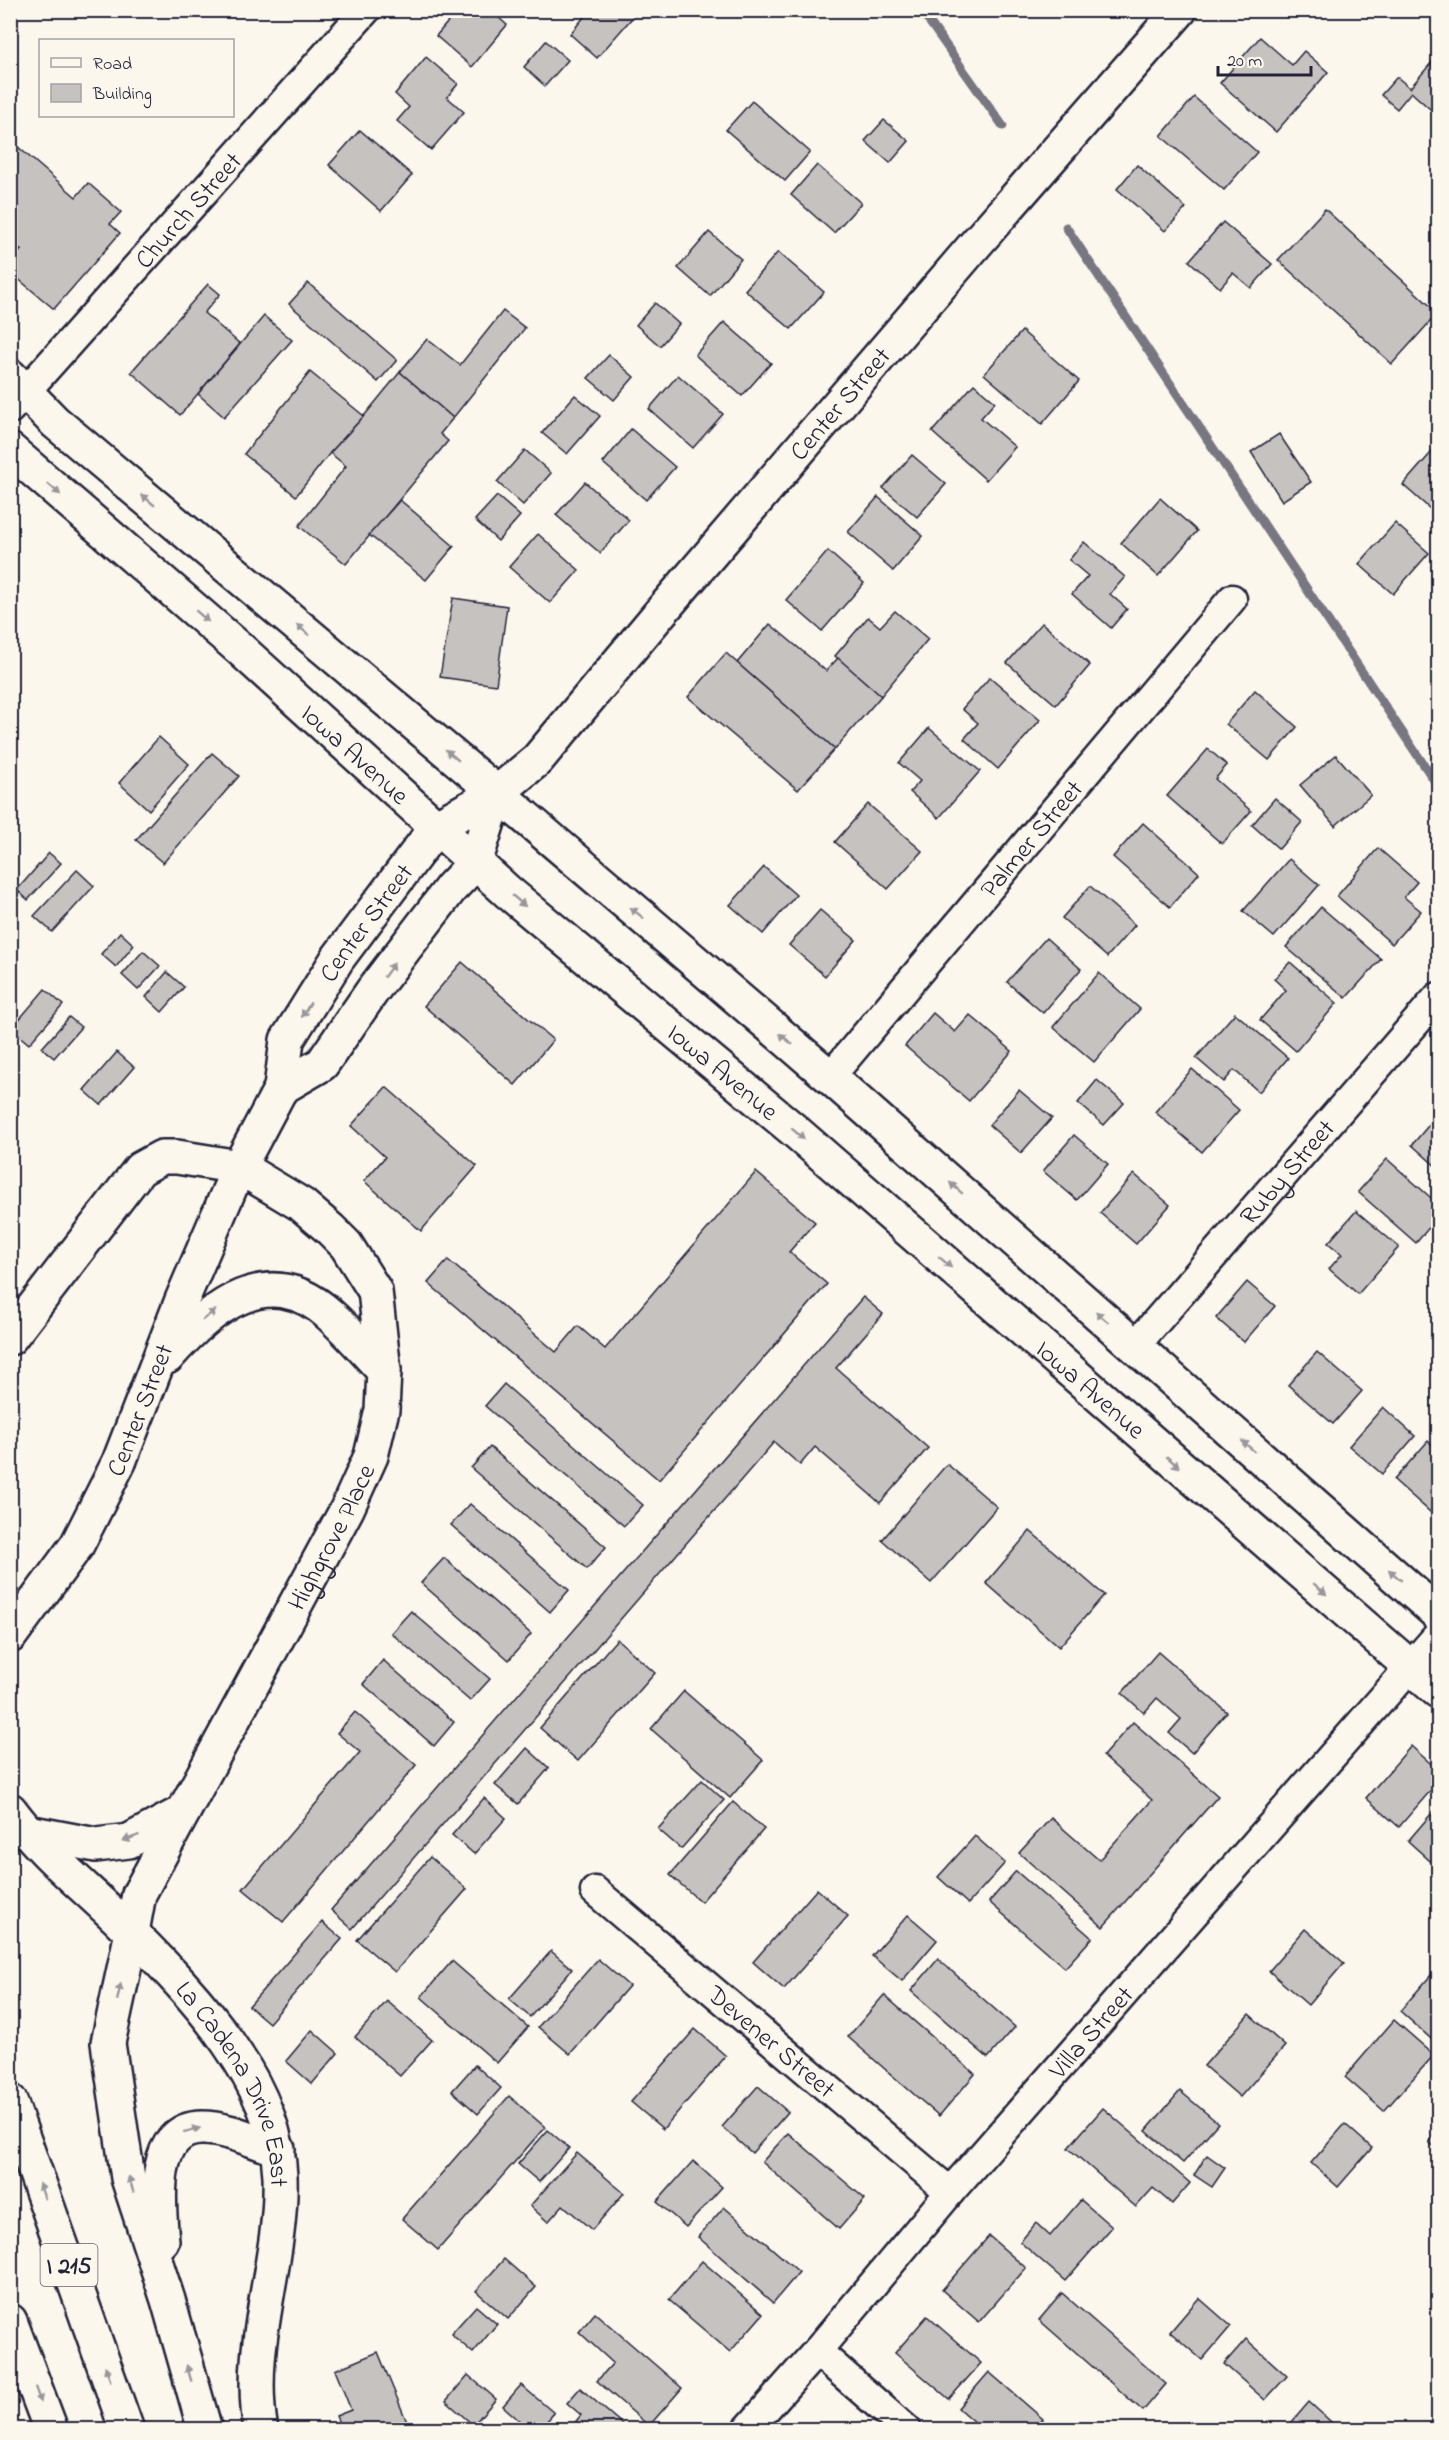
<svg xmlns="http://www.w3.org/2000/svg" width="1449" height="2440" font-family="'Indie Flower',sans-serif">
	<style>
		.lines { fill: none; stroke-linecap: round; stroke-linejoin: round }
		.stream { stroke: #787681; stroke-width: 9 }
		.building { fill: #c6c2c0; stroke: #22223b; stroke-width: 1.5 }
		.minor-casing { stroke: #22223b; stroke-width: 33 }
		.tertiary-casing { stroke: #22223b; stroke-width: 38 }
		.secondary-casing { stroke: #22223b; stroke-width: 38 }
		.primary-casing { stroke: #22223b; stroke-width: 38 }
		.motorway-casing { stroke: #22223b; stroke-width: 38 }
		.minor { stroke: #fbf7ec; stroke-width: 28 }
		.tertiary { stroke: #fbf7ec; stroke-width: 33 }
		.secondary { stroke: #fbf7ec; stroke-width: 33 }
		.primary { stroke: #fbf7ec; stroke-width: 33 }
		.motorway { stroke: #fbf7ec; stroke-width: 33 }
		.oneway { fill: #99979c }
		.labels { text-anchor: middle; stroke-width: 4.5; stroke-linejoin: round; paint-order: stroke }
		.shield { fill: #fbf7ec; stroke: #636270; stroke-width: 1.5 }
		.shield-label { font-size: 24px; font-weight: bold; fill: #22223b }
		.street-label { font-size: 26px; fill: #22223b; stroke: #fbf7ec }
	</style>
	<rect width="100%" height="100%" fill="#fbf7ec"/>
	<filter id="ink" filterUnits="userSpaceOnUse"><feTurbulence type="fractalNoise" baseFrequency=".0167" numOctaves="2"/><feDisplacementMap in="SourceGraphic" scale="12" xChannelSelector="R" yChannelSelector="G"/><feConvolveMatrix kernelMatrix="1 2 1 2 8 2 1 2 1" color-interpolation-filters="sRGB"/></filter>
	<g filter="url(#ink)">
		<g class="lines">
			<g class="stream">
				<path d="M921,10L1003,126"/>
				<path d="M1066,227L1438,786"/>
			</g>
		</g>
		<g class="building">
			<path d="M458,10H490L507,25L472,67L436,36Z"/>
			<path d="M590,10H639L597,58L570,34Z"/>
			<path d="M1260,37L1292,65L1304,51L1328,72L1276,132L1220,83Z"/>
			<path d="M546,41L568,60L545,86L524,67Z"/>
			<path d="M1438,55V116L1411,92L1397,109L1381,95L1397,77L1410,88Z"/>
			<path d="M426,57L458,84L447,97L464,112L431,150L397,121L409,107L395,94Z"/>
			<path d="M1194,97L1257,152L1224,190L1161,136Z"/>
			<path d="M752,101L810,152L785,181L726,130Z"/>
			<path d="M884,120L909,141L890,163L865,141Z"/>
			<path d="M360,130L412,175L381,211L329,165Z"/>
			<path d="M10,140L76,197L88,183L121,212L110,224L120,233L54,309L10,272V263L21,250L10,241Z"/>
			<path d="M817,165L861,203L834,233L791,195Z"/>
			<path d="M1137,165L1186,208L1165,231L1117,189Z"/>
			<path d="M1325,209L1438,313L1392,364L1278,260Z"/>
			<path d="M1223,222L1272,264L1251,288L1233,273L1220,288L1189,261Z"/>
			<path d="M709,232L741,259L710,296L678,268Z"/>
			<path d="M778,252L824,292L791,329L745,290Z"/>
			<path d="M308,283L397,360L378,382L289,304Z"/>
			<path d="M208,284L220,294L204,313L240,344L180,415L131,372Z"/>
			<path d="M655,303L679,324L660,346L636,325Z"/>
			<path d="M503,311L525,328L453,418L400,372L427,339L460,365Z"/>
			<path d="M264,316L292,340L224,417L198,394Z"/>
			<path d="M724,322L771,363L742,396L695,355Z"/>
			<path d="M1022,331L1079,381L1042,424L984,374Z"/>
			<path d="M609,355L634,377L614,400L588,378Z"/>
			<path d="M310,372L364,416L330,453L296,496L244,454Z"/>
			<path d="M400,372L453,418L440,434L448,441L346,564L299,526L346,466L330,453L364,416Z"/>
			<path d="M678,375L723,414L693,448L649,409Z"/>
			<path d="M974,384L995,402L981,418L1015,447L986,480L932,432Z"/>
			<path d="M575,395L600,416L567,454L542,433Z"/>
			<path d="M631,429L675,467L646,500L603,463Z"/>
			<path d="M1279,434L1311,482L1282,501L1251,452Z"/>
			<path d="M1438,445V516L1403,485Z"/>
			<path d="M525,450L551,473L523,505L497,482Z"/>
			<path d="M912,455L946,484L917,517L883,488Z"/>
			<path d="M585,482L629,520L600,553L556,515Z"/>
			<path d="M497,496L520,516L498,541L475,520Z"/>
			<path d="M878,497L923,536L893,571L848,532Z"/>
			<path d="M1160,498L1197,531L1158,576L1121,543Z"/>
			<path d="M400,500L454,546L426,580L369,535Z"/>
			<path d="M1395,523L1429,553L1393,594L1359,564Z"/>
			<path d="M538,534L579,570L550,603L509,567Z"/>
			<path d="M1084,542L1125,577L1110,594L1127,609L1111,628L1072,594L1088,576L1069,560Z"/>
			<path d="M828,551L864,583L822,631L786,600Z"/>
			<path d="M453,598L507,606L496,685L440,677Z"/>
			<path d="M895,611L928,639L881,696L835,656L868,617L880,627Z"/>
			<path d="M1042,623L1090,665L1056,705L1007,663Z"/>
			<path d="M770,624L826,671L838,658L881,696L835,749L737,663Z"/>
			<path d="M726,653L835,749L798,790L688,697Z"/>
			<path d="M990,677L1040,720L998,769L964,739L978,723L962,709Z"/>
			<path d="M1255,690L1297,727L1269,760L1226,724Z"/>
			<path d="M929,728L980,771L939,818L910,792L920,781L899,763Z"/>
			<path d="M159,737L189,764L149,810L119,783Z"/>
			<path d="M1208,749L1227,765L1215,779L1251,811L1222,844L1167,796Z"/>
			<path d="M212,753L239,776L163,863L136,840Z"/>
			<path d="M1336,755L1371,795L1335,826L1300,785Z"/>
			<path d="M1275,798L1302,822L1279,849L1252,825Z"/>
			<path d="M868,804L922,851L888,889L835,842Z"/>
			<path d="M1143,823L1199,873L1170,907L1113,857Z"/>
			<path d="M1378,848L1417,882L1404,897L1421,911L1392,944L1337,896Z"/>
			<path d="M49,853L61,863L28,900L17,890Z"/>
			<path d="M1289,859L1319,885L1274,937L1243,911Z"/>
			<path d="M764,867L796,895L763,934L730,905Z"/>
			<path d="M77,870L94,886L52,932L34,916Z"/>
			<path d="M1090,886L1135,925L1107,957L1062,918Z"/>
			<path d="M1321,907L1381,959L1346,998L1286,947Z"/>
			<path d="M820,910L856,940L825,976L789,945Z"/>
			<path d="M120,932L134,945L116,967L101,954Z"/>
			<path d="M1046,938L1081,969L1043,1013L1007,982Z"/>
			<path d="M143,951L160,966L138,990L122,975Z"/>
			<path d="M462,962L553,1040L515,1085L424,1006Z"/>
			<path d="M1290,962L1337,1003L1296,1051L1260,1020L1286,990L1274,979Z"/>
			<path d="M167,972L184,987L162,1012L146,997Z"/>
			<path d="M1099,973L1140,1009L1094,1062L1053,1027Z"/>
			<path d="M45,989L63,1005L29,1044L11,1029Z"/>
			<path d="M933,1013L955,1032L970,1015L1012,1051L969,1101L905,1046Z"/>
			<path d="M1235,1013L1288,1058L1259,1092L1234,1070L1224,1082L1196,1058Z"/>
			<path d="M69,1017L81,1027L54,1058L42,1048Z"/>
			<path d="M117,1052L134,1067L101,1105L84,1090Z"/>
			<path d="M1192,1069L1239,1110L1202,1152L1155,1112Z"/>
			<path d="M1097,1080L1124,1103L1104,1125L1078,1103Z"/>
			<path d="M386,1087L477,1166L421,1231L364,1181L385,1157L351,1126Z"/>
			<path d="M1019,1090L1052,1118L1021,1153L989,1125Z"/>
			<path d="M1438,1114V1168L1412,1145Z"/>
			<path d="M1074,1135L1108,1164L1077,1200L1043,1171Z"/>
			<path d="M1387,1159L1438,1204V1217L1416,1243L1358,1192Z"/>
			<path d="M756,1172L815,1222L789,1252L827,1284L659,1480L428,1283L448,1260L556,1352L578,1326L605,1349Z"/>
			<path d="M1134,1174L1170,1205L1136,1244L1100,1213Z"/>
			<path d="M1356,1211L1399,1247L1358,1294L1329,1269L1342,1254L1328,1243Z"/>
			<path d="M1247,1282L1275,1306L1244,1342L1216,1318Z"/>
			<path d="M863,1297L883,1314L836,1368L928,1448L880,1503L815,1447L800,1465L774,1442L352,1929L331,1910Z"/>
			<path d="M1317,1352L1362,1391L1333,1424L1288,1385Z"/>
			<path d="M504,1384L643,1505L624,1526L485,1406Z"/>
			<path d="M1383,1407L1415,1436L1382,1474L1349,1446Z"/>
			<path d="M1428,1441L1438,1450V1519L1394,1480Z"/>
			<path d="M490,1447L606,1547L587,1569L471,1468Z"/>
			<path d="M947,1464L997,1507L931,1583L882,1540Z"/>
			<path d="M470,1504L569,1590L550,1612L451,1525Z"/>
			<path d="M1030,1531L1104,1595L1059,1647L986,1583Z"/>
			<path d="M444,1558L531,1634L509,1660L421,1583Z"/>
			<path d="M411,1611L490,1679L470,1701L391,1633Z"/>
			<path d="M617,1639L655,1673L578,1761L540,1728Z"/>
			<path d="M1158,1652L1227,1712L1192,1753L1169,1733L1181,1719L1157,1698L1144,1713L1122,1693Z"/>
			<path d="M383,1660L454,1722L434,1746L363,1684Z"/>
			<path d="M684,1691L763,1760L730,1798L651,1729Z"/>
			<path d="M355,1712L416,1765L283,1922L243,1889L360,1752L337,1733Z"/>
			<path d="M1133,1722L1218,1796L1103,1927L1019,1853L1051,1818L1099,1860L1152,1800L1103,1756Z"/>
			<path d="M1411,1746L1438,1770V1782L1399,1827L1366,1798Z"/>
			<path d="M527,1748L549,1768L518,1804L495,1785Z"/>
			<path d="M702,1780L724,1800L681,1849L658,1829Z"/>
			<path d="M484,1798L506,1818L474,1854L452,1835Z"/>
			<path d="M733,1802L764,1829L701,1902L670,1875Z"/>
			<path d="M1438,1806V1868L1408,1841Z"/>
			<path d="M975,1836L1005,1863L968,1904L938,1877Z"/>
			<path d="M430,1857L467,1889L395,1972L357,1940Z"/>
			<path d="M1016,1871L1092,1938L1065,1968L989,1902Z"/>
			<path d="M817,1889L848,1916L784,1989L753,1962Z"/>
			<path d="M908,1915L937,1940L902,1981L872,1956Z"/>
			<path d="M322,1922L342,1939L269,2023L249,2006Z"/>
			<path d="M1305,1929L1344,1963L1308,2005L1269,1971Z"/>
			<path d="M551,1951L572,1969L530,2017L509,1999Z"/>
			<path d="M598,1959L629,1986L570,2054L538,2027Z"/>
			<path d="M938,1959L1015,2027L988,2058L911,1991Z"/>
			<path d="M452,1961L528,2027L497,2063L421,1997Z"/>
			<path d="M1438,1967V2045L1400,2011Z"/>
			<path d="M884,1995L975,2074L939,2116L848,2037Z"/>
			<path d="M387,2001L432,2040L400,2076L355,2037Z"/>
			<path d="M1249,2014L1285,2046L1240,2097L1204,2066Z"/>
			<path d="M1394,2020L1434,2055L1384,2111L1345,2077Z"/>
			<path d="M695,2029L726,2056L663,2129L631,2102Z"/>
			<path d="M312,2030L338,2053L312,2084L286,2061Z"/>
			<path d="M475,2065L501,2088L478,2114L452,2091Z"/>
			<path d="M758,2086L788,2112L752,2153L722,2127Z"/>
			<path d="M1180,2091L1218,2123L1183,2163L1146,2131Z"/>
			<path d="M509,2096L545,2127L438,2250L402,2219Z"/>
			<path d="M1103,2108L1190,2183L1172,2204L1153,2188L1136,2207L1068,2148Z"/>
			<path d="M1345,2124L1372,2148L1338,2187L1311,2163Z"/>
			<path d="M548,2130L569,2148L539,2182L518,2164Z"/>
			<path d="M1438,2131V2150L1429,2142Z"/>
			<path d="M788,2133L865,2199L839,2229L762,2162Z"/>
			<path d="M577,2153L624,2193L592,2230L563,2205L548,2222L530,2206Z"/>
			<path d="M1207,2155L1225,2168L1212,2187L1194,2175Z"/>
			<path d="M693,2161L722,2187L686,2227L657,2202Z"/>
			<path d="M1081,2200L1112,2227L1065,2281L1020,2242L1036,2223L1050,2236Z"/>
			<path d="M724,2207L799,2272L773,2303L698,2237Z"/>
			<path d="M989,2236L1026,2268L979,2322L942,2290Z"/>
			<path d="M504,2259L536,2287L508,2319L476,2291Z"/>
			<path d="M702,2261L763,2314L730,2352L669,2300Z"/>
			<path d="M1062,2293L1166,2384L1143,2411L1039,2320Z"/>
			<path d="M1199,2298L1231,2326L1202,2360L1170,2332Z"/>
			<path d="M476,2306L497,2324L473,2353L451,2334Z"/>
			<path d="M595,2313L682,2388L649,2426L597,2381L613,2363L579,2332Z"/>
			<path d="M927,2316L981,2363L949,2399L895,2353Z"/>
			<path d="M1246,2339L1287,2376L1265,2400L1224,2364Z"/>
			<path d="M378,2352L407,2422L388,2430H342L336,2416L351,2410L335,2370Z"/>
			<path d="M989,2372L1043,2419L1033,2430H983L958,2408Z"/>
			<path d="M468,2375L496,2399L473,2425L446,2401Z"/>
			<path d="M521,2385L554,2413L539,2430H530L503,2406Z"/>
			<path d="M580,2388L629,2430H569L581,2415L567,2403Z"/>
			<path d="M1309,2402L1340,2430H1285Z"/>
		</g>
		<g class="lines">
			<defs>
				<g id="minor">
					<path id="s1" d="M10,409L366,10"/>
					<path id="s2" d="M830,1077L1232,599"/>
					<path id="s3" d="M1135,1346L1438,997"/>
					<path id="s4" d="M595,1891L950,2192"/>
					<path d="M817,2351L907,2430"/>
					<path id="s5" d="M747,2430L817,2351L950,2192L1438,1635"/>
				</g>
				<path id="tertiary" d="M10,1338L140,1169L162,1157H177L239,1167"/>
				<g id="secondary">
					<path d="M281,1088L322,1064L373,990L451,888L475,863L497,793"/>
					<path d="M167,1357C210,1308 268,1259 330,1315C349,1332 366,1352 384,1371"/>
					<path id="s6" d="M10,1636L77,1545L119,1462L182,1300L239,1167L281,1088L287,1040L338,958L437,826L497,793L537,760L660,613L973,247L1180,10"/>
					<path id="s7" d="M10,1810C45,1857 92,1892 132,1933C196,1997 276,2082 280,2176C283,2261 245,2345 261,2430"/>
					<path d="M27,1832L96,1845L129,1841L183,1812"/>
					<path id="s8" d="M132,1932L139,1894L347,1509L371,1456L382,1410L384,1371L375,1291L346,1245L330,1229L302,1205L239,1167"/>
				</g>
				<g id="primary">
					<path d="M10,376L55,422L497,793L830,1077L1438,1614"/>
					<path id="s9" d="M10,450L239,648L508,892L795,1131L1438,1691"/>
				</g>
				<g id="motorway">
					<path d="M132,1932L108,2043L128,2178L168,2300L205,2430"/>
					<path d="M10,2101L127,2430"/>
					<path d="M162,2241C159,2207 149,2128 202,2128C227,2128 254,2141 278,2149"/>
					<path d="M10,2321L51,2430"/>
				</g>
			</defs>
			<use href="#minor" class="minor-casing"/>
			<use href="#tertiary" class="tertiary-casing"/>
			<use href="#secondary" class="secondary-casing"/>
			<use href="#primary" class="primary-casing"/>
			<use href="#motorway" class="motorway-casing"/>
			<use href="#minor" class="minor"/>
			<use href="#tertiary" class="tertiary"/>
			<use href="#secondary" class="secondary"/>
			<use href="#primary" class="primary"/>
			<use href="#motorway" class="motorway"/>
		</g>
		<defs><path id="oneway-solid" d="M-6-.8H1V-3.2L6.5 0L1 3.2V.8H-6Z" transform="scale(1.5)"/></defs>
		<g class="oneway">
			<use href="#oneway-solid" transform="translate(54 489) rotate(41)"/>
			<use href="#oneway-solid" transform="translate(148 500) rotate(-140)"/>
			<use href="#oneway-solid" transform="translate(202 616) rotate(41)"/>
			<use href="#oneway-solid" transform="translate(303 630) rotate(-140)"/>
			<use href="#oneway-solid" transform="translate(452 755) rotate(-140)"/>
			<use href="#oneway-solid" transform="translate(519 901) rotate(40)"/>
			<use href="#oneway-solid" transform="translate(637 913) rotate(-141)"/>
			<use href="#oneway-solid" transform="translate(389 970) rotate(-53)"/>
			<use href="#oneway-solid" transform="translate(306 1010) rotate(121)"/>
			<use href="#oneway-solid" transform="translate(786 1039) rotate(-140)"/>
			<use href="#oneway-solid" transform="translate(798 1134) rotate(41)"/>
			<use href="#oneway-solid" transform="translate(956 1188) rotate(-139)"/>
			<use href="#oneway-solid" transform="translate(945 1262) rotate(41)"/>
			<use href="#oneway-solid" transform="translate(209 1315) rotate(-37)"/>
			<use href="#oneway-solid" transform="translate(1102 1317) rotate(-139)"/>
			<use href="#oneway-solid" transform="translate(1248 1446) rotate(-139)"/>
			<use href="#oneway-solid" transform="translate(1173 1462) rotate(41)"/>
			<use href="#oneway-solid" transform="translate(1395 1575) rotate(-139)"/>
			<use href="#oneway-solid" transform="translate(1320 1589) rotate(41)"/>
			<use href="#oneway-solid" transform="translate(131 1838) rotate(159)"/>
			<use href="#oneway-solid" transform="translate(119 1992) rotate(-78)"/>
			<use href="#oneway-solid" transform="translate(192 2130) rotate(-14)"/>
			<use href="#oneway-solid" transform="translate(131 2184) rotate(-106)"/>
			<use href="#oneway-solid" transform="translate(42 2191) rotate(-110)"/>
			<use href="#oneway-solid" transform="translate(189 2373) rotate(-106)"/>
			<use href="#oneway-solid" transform="translate(108 2374) rotate(-109)"/>
			<use href="#oneway-solid" transform="translate(38 2395) rotate(70)"/>
		</g>
	</g>
	<g class="labels">
		<rect class="shield" x="40.5" y="2244" width="57" height="42" rx="4.5"/>
		<g class="shield-label">
			<text x="69" y="2273">I 215</text>
		</g>
		<g class="street-label">
			<text dy="9" stroke="none"><textPath href="#s1" startOffset="267">Church Street</textPath></text>
			<text dy="9" stroke="none"><textPath href="#s6" startOffset="1512">Center Street</textPath></text>
			<text dy="9" stroke="none"><textPath href="#s9" startOffset="460">Iowa Avenue</textPath></text>
			<text dy="9" stroke="none"><textPath href="#s2" startOffset="312">Palmer Street</textPath></text>
			<text dy="9" stroke="none"><textPath href="#s6" startOffset="804">Center Street</textPath></text>
			<text dy="9" stroke="none"><textPath href="#s9" startOffset="946">Iowa Avenue</textPath></text>
			<text dy="9" stroke="none"><textPath href="#s3" startOffset="231">Ruby Street</textPath></text>
			<text dy="9" stroke="none"><textPath href="#s9" startOffset="1432">Iowa Avenue</textPath></text>
			<text dy="9" stroke="none"><textPath href="#s6" startOffset="262">Center Street</textPath></text>
			<text dy="9" stroke="none"><textPath href="#s8" startOffset="444">Highgrove Place</textPath></text>
			<text dy="9" stroke="none"><textPath href="#s5" startOffset="526">Villa Street</textPath></text>
			<text dy="9" stroke="none"><textPath href="#s4" startOffset="232">Devener Street</textPath></text>
			<text dy="9" stroke="none"><textPath href="#s7" startOffset="360">La Cadena Drive East</textPath></text>
		</g>
	</g>
	<rect width="1449" height="2440" fill="none" stroke="#fbf7ec" stroke-width="36"/>
	<rect x="18" y="18" width="1413" height="2404" fill="none" stroke="#22223b" stroke-width="2" filter="url(#ink)"/>
	<rect x="39" y="39" width="195" height="78" fill="#fbf7ec" stroke="#a4a2a5" stroke-width="1.5"/>
	<rect x="51" y="58" width="30" height="9" fill="#fbf7ec" stroke="#a4a2a5" stroke-width="1.5"/>
	<text x="93" y="69" font-size="18" fill="#22223b">Road</text>
	<rect x="51" y="84" width="30" height="18" fill="#c6c2c0" stroke="#a4a2a5" stroke-width="1.5"/>
	<text x="93" y="99" font-size="18" fill="#22223b">Building</text>
	<path d="M1218 66v9h93v-9" fill="none" stroke="#22223b" stroke-width="3"/>
	<text x="1227" y="66" font-size="18" fill="#22223b" stroke="#fbf7ec" stroke-width="4.5" paint-order="stroke">20 m</text>
</svg>
